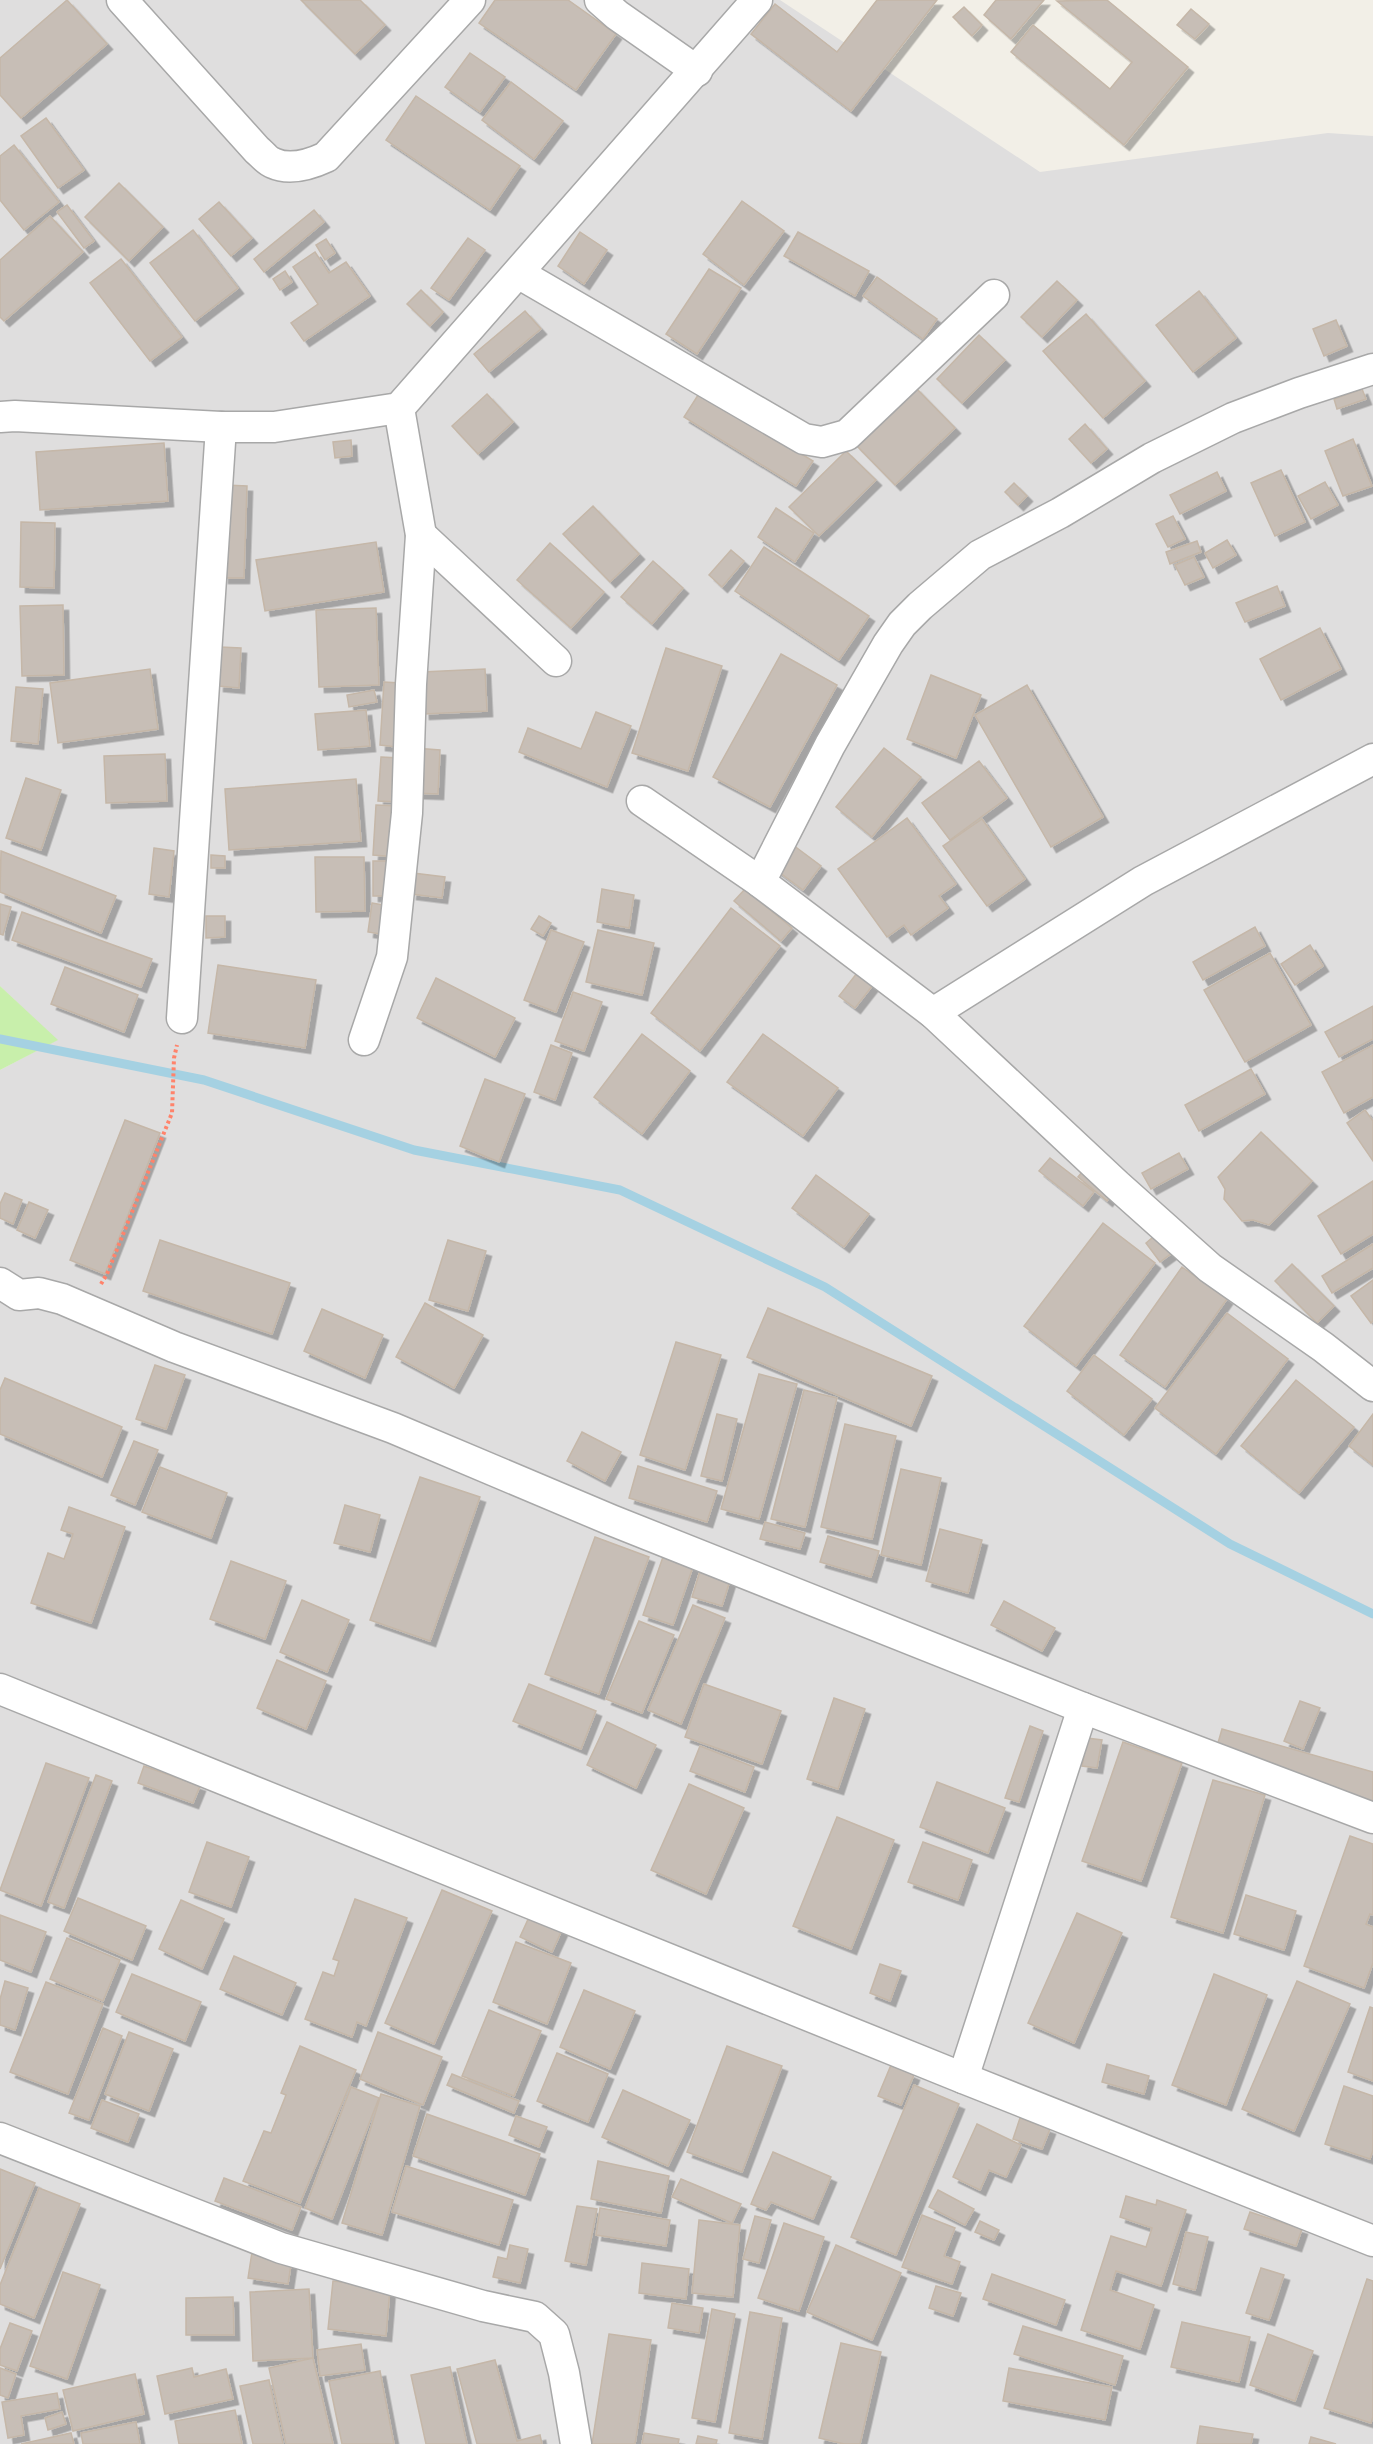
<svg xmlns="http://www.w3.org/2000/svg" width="1373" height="2444" font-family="'Golos Text',sans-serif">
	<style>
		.residential { fill: #dfdede }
		.grass { fill: #c8efab }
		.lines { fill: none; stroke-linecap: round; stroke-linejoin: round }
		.stream { stroke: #a5d1e2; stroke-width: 9 }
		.building { fill: #c7beb6; stroke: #c5b7a8; stroke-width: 1.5; filter: url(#shadow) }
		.minor-casing { stroke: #a8a8a8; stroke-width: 33 }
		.path { stroke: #ff836b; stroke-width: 4; stroke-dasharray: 3 3; stroke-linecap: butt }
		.minor { stroke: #fff; stroke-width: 30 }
	</style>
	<defs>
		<filter id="shadow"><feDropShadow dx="5.5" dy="5.5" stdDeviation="0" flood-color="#0004"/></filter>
	</defs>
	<rect width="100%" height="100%" fill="#f2efe7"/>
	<path class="residential" d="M0,0H780L1040,172L1328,133L1373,136V2444H0V1070L57,1040L0,986Z"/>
	<path class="grass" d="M0,986L58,1040L0,1070Z"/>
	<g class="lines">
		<path class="stream" d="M0,1039L204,1080L414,1150L620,1190L825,1287L1230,1544L1373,1614"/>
	</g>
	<g class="building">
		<path d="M67,0L107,44L21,118L0,95V58Z"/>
		<path d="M301,0H360L385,25L355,54Z"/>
		<path d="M495,0H568L616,34L576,90L479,23Z"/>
		<path d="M877,0H937L851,111L751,34L775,4L837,52Z"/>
		<path d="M996,0H1044L1011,39L984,15Z"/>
		<path d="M1107,0L1188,67L1124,145L1011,52L1033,25L1110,89L1132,62L1057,1Z"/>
		<path d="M964,7L982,25L972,36L953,17Z"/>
		<path d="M1191,9L1209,24L1195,39L1177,25Z"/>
		<path d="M470,53L505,77L480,112L445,87Z"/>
		<path d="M511,82L563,121L534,159L482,120Z"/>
		<path d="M416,96L520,166L490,210L386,140Z"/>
		<path d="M46,118L84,170L58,188L21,136Z"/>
		<path d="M14,145L59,202L24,230L0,200V156Z"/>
		<path d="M119,183L163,227L129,261L85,217Z"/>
		<path d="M742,201L784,231L744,285L703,254Z"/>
		<path d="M219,202L252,238L231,256L199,219Z"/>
		<path d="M67,205L94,241L84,248L57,212Z"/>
		<path d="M314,210L324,222L264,272L254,259Z"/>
		<path d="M50,216L83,252L4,321L0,317V260Z"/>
		<path d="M193,230L238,288L195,321L150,263Z"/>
		<path d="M580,232L607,250L584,284L558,266Z"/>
		<path d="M798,232L869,271L855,296L784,256Z"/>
		<path d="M468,238L485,250L449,300L431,288Z"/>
		<path d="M326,239L335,253L325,260L316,245Z"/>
		<path d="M315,252L329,273L346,262L370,296L304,341L291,323L318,304L293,267Z"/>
		<path d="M121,259L182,337L150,361L90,283Z"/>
		<path d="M709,269L741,288L697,354L666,334Z"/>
		<path d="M285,271L292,282L280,290L273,279Z"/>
		<path d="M877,277L937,319L923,339L863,296Z"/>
		<path d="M1057,281L1077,300L1042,337L1021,317Z"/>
		<path d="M421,290L443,312L430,326L407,304Z"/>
		<path d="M1199,291L1236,338L1193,372L1156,325Z"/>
		<path d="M525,311L541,329L489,372L474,354Z"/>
		<path d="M1086,314L1145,381L1103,418L1043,351Z"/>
		<path d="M1336,320L1347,346L1324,356L1313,329Z"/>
		<path d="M979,335L1005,360L962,403L937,379Z"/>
		<path d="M915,387L955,428L895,485L855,444Z"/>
		<path d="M1362,389L1366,399L1337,409L1334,399Z"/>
		<path d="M700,392L813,461L796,486L684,417Z"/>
		<path d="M487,394L513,422L478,454L452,426Z"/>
		<path d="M1085,424L1107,449L1091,463L1069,439Z"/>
		<path d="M1353,439L1372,486L1343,496L1325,451Z"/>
		<path d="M351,440L352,456L335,458L333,442Z"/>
		<path d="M164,443L168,501L40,510L36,452Z"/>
		<path d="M846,451L876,480L819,536L789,507Z"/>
		<path d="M1281,470L1305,522L1275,536L1251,483Z"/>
		<path d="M1217,472L1226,491L1180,514L1170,495Z"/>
		<path d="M1325,482L1338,505L1311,519L1298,496Z"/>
		<path d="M1014,483L1027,496L1018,505L1005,492Z"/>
		<path d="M225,485L247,486L244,578H223Z"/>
		<path d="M593,506L639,554L610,582L563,534Z"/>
		<path d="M776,508L814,533L795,562L758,537Z"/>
		<path d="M1173,516L1185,539L1168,547L1156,524Z"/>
		<path d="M21,522L55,523L54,588L20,587Z"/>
		<path d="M1227,540L1236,555L1213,568L1205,553Z"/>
		<path d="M1197,541L1201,552L1170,564L1166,552Z"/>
		<path d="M376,542L384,592L265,611L256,560Z"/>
		<path d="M550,543L604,592L571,628L517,580Z"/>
		<path d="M764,547L869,616L839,660L735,591Z"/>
		<path d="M731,550L744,561L722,587L709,575Z"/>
		<path d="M1194,557L1204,577L1185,585L1175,565Z"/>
		<path d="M653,561L683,588L652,624L621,597Z"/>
		<path d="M1277,586L1285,606L1245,622L1236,603Z"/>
		<path d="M63,605L64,675L22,676L20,606Z"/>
		<path d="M376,608L379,685L319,687L316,610Z"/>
		<path d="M1320,628L1341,669L1281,700L1260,659Z"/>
		<path d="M220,647L241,648L239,688L218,686Z"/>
		<path d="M666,648L722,666L688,771L632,753Z"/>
		<path d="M781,654L837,685L770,807L713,777Z"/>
		<path d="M150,669L158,729L58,743L50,683Z"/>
		<path d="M485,669L487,711L424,714L422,672Z"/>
		<path d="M931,675L981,695L956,758L907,739Z"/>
		<path d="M384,682L400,683L397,747L380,745Z"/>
		<path d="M1027,685L1103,817L1051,847L975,715Z"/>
		<path d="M16,687L43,689L38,744L11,741Z"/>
		<path d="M374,690L377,702L349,707L347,695Z"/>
		<path d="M366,710L370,746L318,750L315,714Z"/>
		<path d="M596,712L631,726L607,787L519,752L528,728L581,749Z"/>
		<path d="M414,748L440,750L438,794L412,793Z"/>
		<path d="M884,748L921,777L872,837L836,807Z"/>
		<path d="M165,754L167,801L106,803L104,756Z"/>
		<path d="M381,757L400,758L398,802L378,801Z"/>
		<path d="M979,761L1007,798L950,840L922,803Z"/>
		<path d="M26,778L61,790L41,850L6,838Z"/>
		<path d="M356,779L361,841L229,850L225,789Z"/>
		<path d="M376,805L399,806L396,857L373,855Z"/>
		<path d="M907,818L956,884L939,896L948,908L911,935L904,925L887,937L838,869Z"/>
		<path d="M982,819L1025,879L987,906L943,846Z"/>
		<path d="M793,845L821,866L803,890L775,869Z"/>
		<path d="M154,848L174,851L169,897L149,894Z"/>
		<path d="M1,851L116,896L101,933L0,892Z"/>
		<path d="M211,855L225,856V868H211Z"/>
		<path d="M315,857H364L365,911L316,912Z"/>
		<rect x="373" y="861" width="22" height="35"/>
		<path d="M413,873L445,877L442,898L411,894Z"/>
		<path d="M602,889L634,895L629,928L597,922Z"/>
		<path d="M745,889L792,928L781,941L734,901Z"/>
		<path d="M372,903L395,907L391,936L368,932Z"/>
		<path d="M0,904L11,907L3,935L0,934Z"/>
		<path d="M731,908L780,946L700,1051L651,1013Z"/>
		<path d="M22,912L152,959L141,987L12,940Z"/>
		<path d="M206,916H225V937L206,938Z"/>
		<path d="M539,916L551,923L543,936L531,929Z"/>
		<path d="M1255,927L1265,946L1203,980L1193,962Z"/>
		<path d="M551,930L584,942L556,1012L524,1000Z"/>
		<path d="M598,930L654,943L642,995L586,982Z"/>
		<path d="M1310,945L1323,966L1295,985L1281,964Z"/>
		<path d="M1270,953L1311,1025L1245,1062L1204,990Z"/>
		<path d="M218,965L316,980L305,1048L208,1033Z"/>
		<path d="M65,967L138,995L124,1032L51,1004Z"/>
		<path d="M857,973L873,985L855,1008L839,996Z"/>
		<path d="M436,978L515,1018L495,1057L417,1018Z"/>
		<path d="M573,992L602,1002L584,1051L555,1041Z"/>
		<path d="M1373,1006V1039L1339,1057L1325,1032Z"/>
		<path d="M642,1034L690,1071L642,1134L594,1097Z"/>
		<path d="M763,1034L838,1088L803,1136L727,1082Z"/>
		<path d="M551,1045L572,1053L555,1100L534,1092Z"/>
		<path d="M1373,1045V1097L1344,1113L1322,1072Z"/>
		<path d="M1251,1069L1265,1094L1199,1131L1185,1105Z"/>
		<path d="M485,1079L525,1094L499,1162L460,1146Z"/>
		<path d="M1365,1110L1373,1121V1161L1347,1123Z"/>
		<path d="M125,1120L160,1133L105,1274L70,1260Z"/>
		<path d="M1261,1132L1312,1181L1269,1225L1253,1220L1242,1221L1224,1199L1225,1189L1218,1177Z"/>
		<path d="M1179,1153L1188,1169L1151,1189L1142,1173Z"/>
		<path d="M1050,1158L1094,1192L1083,1206L1039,1171Z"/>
		<path d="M1087,1166L1115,1190L1107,1201L1078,1177Z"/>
		<path d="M816,1175L869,1214L844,1247L792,1208Z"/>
		<path d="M1373,1181V1234L1341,1254L1318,1216Z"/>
		<path d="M5,1193L22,1200L13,1224L0,1218V1204Z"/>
		<path d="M29,1202L48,1210L35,1238L17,1230Z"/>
		<path d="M1103,1223L1155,1263L1076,1366L1024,1326Z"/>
		<path d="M1161,1230L1176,1250L1160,1262L1146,1243Z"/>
		<path d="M160,1240L290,1283L272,1334L143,1291Z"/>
		<path d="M448,1240L486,1251L468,1311L429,1300Z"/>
		<path d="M1373,1244V1268L1332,1293L1322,1276Z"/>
		<path d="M1292,1264L1334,1306L1317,1323L1275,1281Z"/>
		<path d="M1182,1267L1227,1299L1165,1387L1120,1355Z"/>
		<path d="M1373,1280V1321L1371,1323L1351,1296Z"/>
		<path d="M425,1303L483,1335L454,1388L396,1357Z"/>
		<path d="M768,1308L932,1376L911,1426L747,1357Z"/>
		<path d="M322,1309L383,1335L365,1378L304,1351Z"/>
		<path d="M1227,1313L1288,1359L1216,1454L1155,1408Z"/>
		<path d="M676,1342L721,1355L685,1470L640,1455Z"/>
		<path d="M1094,1355L1152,1399L1124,1435L1067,1391Z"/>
		<path d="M155,1365L185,1375L166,1429L136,1419Z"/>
		<path d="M759,1374L797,1384L759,1519L721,1509Z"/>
		<path d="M5,1378L122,1427L102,1477L0,1434V1390Z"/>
		<path d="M1296,1380L1354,1427L1299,1493L1241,1446Z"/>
		<path d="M804,1390L837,1398L805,1527L771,1519Z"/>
		<path d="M717,1414L737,1419L722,1481L701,1476Z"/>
		<path d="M1373,1414V1465L1349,1446Z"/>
		<path d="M845,1424L896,1436L872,1539L821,1527Z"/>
		<path d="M582,1432L621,1452L605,1481L567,1461Z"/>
		<path d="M134,1441L158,1450L135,1505L111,1495Z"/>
		<path d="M638,1466L717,1491L707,1522L629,1498Z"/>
		<path d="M160,1467L227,1493L211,1538L142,1512Z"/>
		<path d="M901,1469L941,1478L921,1565L881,1555Z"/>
		<path d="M420,1477L480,1497L430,1641L370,1620Z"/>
		<path d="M345,1505L380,1515L370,1552L334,1543Z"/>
		<path d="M69,1507L125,1527L91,1623L31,1603L48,1553L64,1559L73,1534L61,1530Z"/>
		<path d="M765,1522L805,1533L800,1549L760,1539Z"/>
		<path d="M940,1529L982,1540L968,1593L926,1581Z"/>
		<path d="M828,1536L879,1551L871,1577L820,1562Z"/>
		<path d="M595,1537L649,1557L599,1694L545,1674Z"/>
		<path d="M665,1551L695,1561L673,1625L643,1615Z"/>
		<path d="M231,1561L286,1581L265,1639L210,1619Z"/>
		<path d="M703,1561L733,1571L722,1606L692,1597Z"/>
		<path d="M302,1600L349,1620L327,1672L280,1652Z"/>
		<path d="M1004,1601L1055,1628L1042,1651L991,1625Z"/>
		<path d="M693,1605L725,1618L681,1724L648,1710Z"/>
		<path d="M639,1621L674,1635L642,1713L606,1699Z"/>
		<path d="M277,1660L326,1681L306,1729L257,1708Z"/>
		<path d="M529,1684L596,1711L581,1749L513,1721Z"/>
		<path d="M704,1684L781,1711L762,1764L685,1737Z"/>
		<path d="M834,1698L865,1709L838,1789L807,1779Z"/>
		<path d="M1300,1701L1320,1708L1303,1749L1284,1741Z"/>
		<path d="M607,1722L656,1745L636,1788L587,1765Z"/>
		<path d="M1030,1726L1043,1731L1019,1802L1005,1798Z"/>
		<path d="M1222,1729L1373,1772V1802L1214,1757Z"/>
		<path d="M1087,1738L1102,1740L1097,1768L1082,1766Z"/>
		<path d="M1123,1742L1182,1763L1141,1881L1082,1861Z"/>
		<path d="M700,1746L754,1767L745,1792L690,1771Z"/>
		<path d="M46,1763L89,1778L41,1906L0,1890Z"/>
		<path d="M144,1766L200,1786L193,1803L138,1783Z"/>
		<path d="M96,1775L112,1781L64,1908L48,1902Z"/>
		<path d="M1213,1780L1265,1795L1223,1933L1171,1917Z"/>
		<path d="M937,1782L1005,1808L988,1853L920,1827Z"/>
		<path d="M689,1784L744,1808L706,1894L651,1870Z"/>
		<path d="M837,1817L894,1840L851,1949L793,1926Z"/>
		<path d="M1350,1836L1373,1844V1915L1370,1914L1366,1924L1373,1927V1963L1364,1988L1304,1966Z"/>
		<path d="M207,1842L249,1857L231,1907L189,1892Z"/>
		<path d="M923,1842L972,1860L958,1900L908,1882Z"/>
		<path d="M442,1890L492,1911L434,2044L385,2023Z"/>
		<path d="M1246,1895L1296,1911L1284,1950L1234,1934Z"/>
		<path d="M78,1898L146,1926L132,1960L64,1931Z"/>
		<path d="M355,1899L407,1918L366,2026L357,2022L352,2037L305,2019L323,1972L334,1976L339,1961L333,1959Z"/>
		<path d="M181,1900L224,1919L202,1969L159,1949Z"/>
		<path d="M1077,1913L1122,1933L1074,2043L1028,2023Z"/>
		<path d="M0,1915L46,1932L31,1972L0,1960Z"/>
		<path d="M530,1915L562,1930L552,1952L520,1937Z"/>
		<path d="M67,1938L120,1960L103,2001L50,1979Z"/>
		<path d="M516,1942L571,1963L547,2024L493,2002Z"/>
		<path d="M234,1956L296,1983L282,2015L220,1989Z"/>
		<path d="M880,1964L901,1971L890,2001L870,1993Z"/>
		<path d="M132,1974L201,2002L185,2041L116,2012Z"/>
		<path d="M1214,1974L1267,1995L1226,2105L1172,2085Z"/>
		<path d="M5,1981L28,1988L15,2030L0,2025V1999Z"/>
		<path d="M1297,1981L1350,2004L1294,2131L1242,2109Z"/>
		<path d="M46,1982L103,2004L68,2094L10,2072Z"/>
		<path d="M584,1990L635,2011L610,2069L560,2047Z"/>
		<path d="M1370,2007L1373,2008V2081L1348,2072Z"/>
		<path d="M489,2010L541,2031L514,2096L462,2076Z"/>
		<path d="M103,2028L122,2036L89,2120L69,2113Z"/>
		<path d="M129,2032L173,2049L149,2111L105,2094Z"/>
		<path d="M378,2032L442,2057L423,2105L360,2079Z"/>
		<path d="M300,2046L356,2070L300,2203L243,2181L264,2131L271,2133L286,2095L281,2093Z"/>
		<path d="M727,2046L782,2066L742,2172L687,2152Z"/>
		<path d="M557,2053L608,2074L588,2122L537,2101Z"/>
		<path d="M1107,2064L1149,2076L1144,2094L1102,2082Z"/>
		<path d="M891,2065L914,2075L901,2105L878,2096Z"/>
		<path d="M452,2074L519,2101L514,2113L447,2085Z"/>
		<path d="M914,2085L959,2104L896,2255L851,2237Z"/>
		<path d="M1344,2086L1373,2096V2150L1370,2159L1325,2144Z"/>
		<path d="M351,2087L379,2098L332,2219L305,2208Z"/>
		<path d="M623,2090L690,2120L668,2166L602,2137Z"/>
		<path d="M381,2094L420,2106L382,2235L342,2223Z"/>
		<path d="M102,2100L139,2114L128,2142L91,2128Z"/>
		<path d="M427,2114L540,2154L525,2195L413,2156Z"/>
		<path d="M516,2116L547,2127L539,2147L509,2135Z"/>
		<path d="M1020,2118L1050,2129L1042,2149L1013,2139Z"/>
		<path d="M977,2124L1021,2145L1006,2177L989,2170L980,2190L953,2177Z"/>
		<path d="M773,2152L831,2177L813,2219L771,2202L766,2210L751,2204Z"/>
		<path d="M598,2161L669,2176L661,2213L591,2199Z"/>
		<path d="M406,2166L513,2200L499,2245L392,2212Z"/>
		<path d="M0,2169L35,2183L0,2269Z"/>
		<path d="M224,2178L301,2207L292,2230L215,2201Z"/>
		<path d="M681,2179L741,2204L732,2223L672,2197Z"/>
		<path d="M39,2188L80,2204L34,2318L0,2304V2285Z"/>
		<path d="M938,2190L974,2209L965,2225L929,2207Z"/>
		<path d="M1126,2196L1156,2205L1157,2200L1186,2210L1161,2286L1116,2271L1110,2290L1154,2305L1140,2349L1081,2330L1111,2236L1146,2247L1152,2228L1120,2217Z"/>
		<path d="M577,2206L597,2209L586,2265L565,2261Z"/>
		<path d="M600,2208L670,2220L666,2246L596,2235Z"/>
		<path d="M1250,2212L1302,2229L1296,2246L1244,2229Z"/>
		<path d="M922,2215L955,2228L944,2256L960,2262L952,2284L902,2267Z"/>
		<path d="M755,2216L771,2220L759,2263L743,2259Z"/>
		<path d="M699,2220L740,2225L733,2297L692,2293Z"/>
		<path d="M980,2221L999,2230L994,2240L975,2232Z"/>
		<path d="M784,2223L824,2237L799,2311L758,2298Z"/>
		<path d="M1186,2232L1208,2237L1195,2290L1173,2284Z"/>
		<path d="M510,2245L528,2249L520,2283L493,2277L498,2257L507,2259Z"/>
		<path d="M836,2245L901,2273L872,2340L807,2312Z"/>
		<path d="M252,2252L292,2258L288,2284L248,2278Z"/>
		<path d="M642,2263L689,2269L686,2299L639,2293Z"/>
		<path d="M1261,2268L1284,2275L1269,2320L1246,2313Z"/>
		<path d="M63,2272L100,2285L67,2379L30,2366Z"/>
		<path d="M992,2274L1065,2300L1056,2325L983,2299Z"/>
		<path d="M1367,2279L1373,2281V2417L1371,2423L1324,2408Z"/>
		<path d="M333,2281L390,2288L386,2336L328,2329Z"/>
		<path d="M936,2286L961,2293L953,2316L929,2308Z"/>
		<path d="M309,2289L313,2358L253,2361L250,2292Z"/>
		<path d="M233,2297L234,2335H186V2298Z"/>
		<path d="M672,2303L703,2308L699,2333L668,2328Z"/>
		<path d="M712,2309L735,2314L715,2422L692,2418Z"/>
		<path d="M750,2312L782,2318L762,2439L729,2433Z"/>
		<path d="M1182,2322L1250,2337L1239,2382L1171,2367Z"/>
		<path d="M10,2323L32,2331L17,2371L0,2365V2349Z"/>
		<path d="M1023,2326L1123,2356L1115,2385L1014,2354Z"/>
		<path d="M609,2334L651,2340L635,2444H592Z"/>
		<path d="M1268,2334L1313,2351L1295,2401L1250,2385Z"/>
		<path d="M841,2343L881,2352L860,2444H844L819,2438Z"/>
		<path d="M361,2344L365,2370L320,2376L317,2350Z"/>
		<path d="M313,2358L333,2444H286L269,2368Z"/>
		<path d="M495,2360L517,2441L540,2435L542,2444H477L457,2369Z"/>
		<path d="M450,2367L467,2444H426L411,2375Z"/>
		<path d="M0,2368L16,2374L8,2398L0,2395Z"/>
		<path d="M192,2368L194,2377L226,2369L233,2399L165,2414L157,2376Z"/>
		<path d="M1009,2368L1112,2387L1105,2420L1003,2401Z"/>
		<path d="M380,2371L394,2444H342L329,2381Z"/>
		<path d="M135,2374L144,2414L73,2431L63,2390Z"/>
		<path d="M269,2380L283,2444H253L240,2386Z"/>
		<path d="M57,2393L60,2409L21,2416L24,2435L8,2438L2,2402Z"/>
		<path d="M235,2410L242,2444H179L175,2421Z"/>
		<path d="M62,2412L66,2424L48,2430L45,2418Z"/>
		<path d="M136,2422L140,2444H83L81,2433Z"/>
		<path d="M1200,2426L1253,2434L1251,2444H1197Z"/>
		<path d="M71,2433L74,2444H21Z"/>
		<path d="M644,2433L679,2439L678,2444H642Z"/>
		<path d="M698,2436L717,2440L716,2444H696Z"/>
		<path d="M1311,2437L1336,2444H1309Z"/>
	</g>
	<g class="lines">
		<defs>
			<g id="minor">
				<path d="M122,0L257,150C262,154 267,161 273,163C290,171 311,164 326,157L470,0"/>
				<path d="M600,0L617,15L697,71"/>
				<path d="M518,273L804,439L822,442L847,435L994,295"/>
				<path d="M0,417L15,416L221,427H274L399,408L757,0"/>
				<path d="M421,535L556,661"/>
				<path d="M642,801L760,882L933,1013L1117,1185L1210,1268L1323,1347L1373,1386"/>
				<path d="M760,882L830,745L888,644L902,624L920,606L980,555L1060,513L1152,458L1233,418L1299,393L1373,369"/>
				<path d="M933,1013L1143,881L1373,759"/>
				<path d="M182,1018L221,427"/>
				<path d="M364,1040L392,957L407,813L411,684L421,535L399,408"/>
				<path d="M0,1283L19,1295L39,1293L62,1299L174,1347L393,1428L611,1520L1083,1708L1373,1818"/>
				<path d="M0,1689L963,2078L1373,2241"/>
				<path d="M963,2078L1083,1708"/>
				<path d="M0,2138L281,2248L483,2306L535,2317L554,2334L564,2373L576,2444"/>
			</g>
		</defs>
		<use href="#minor" class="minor-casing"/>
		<path class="path" d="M101,1284L107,1274L172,1113L174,1058L177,1045"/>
		<use href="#minor" class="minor"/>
	</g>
</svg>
